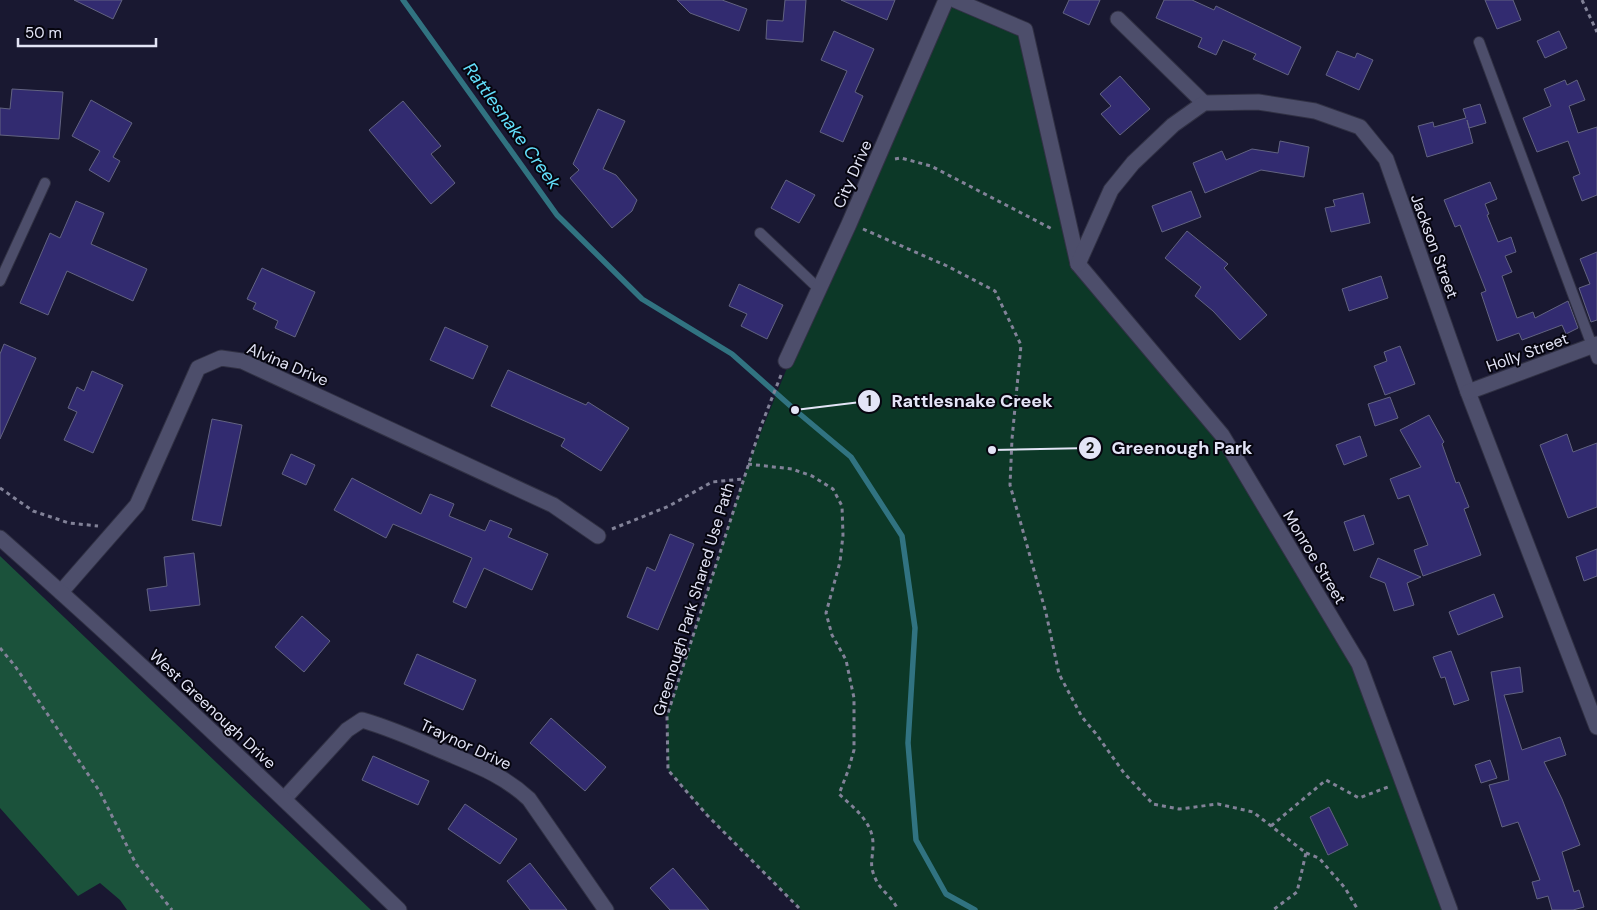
<svg xmlns="http://www.w3.org/2000/svg" width="1597" height="910" font-family="'DM Sans',sans-serif">
	<style>
		.green { fill: #0c3827 }
		.forest { fill: #1b523b }
		.lines { fill: none; stroke-linecap: round; stroke-linejoin: round }
		.stream { stroke: #317381; stroke-width: 5.5 }
		.building { fill: #322b70; stroke: #626381 }
		.lane-casing { stroke: #313144; stroke-width: 12 }
		.street-casing { stroke: #313144; stroke-width: 17 }
		.secondary-casing { stroke: #313144; stroke-width: 17 }
		.path { stroke: #828298; stroke-width: 3; stroke-dasharray: 4 4; stroke-linecap: butt }
		.lane { stroke: #4d4e6b; stroke-width: 10 }
		.street { stroke: #4d4e6b; stroke-width: 15 }
		.secondary { stroke: #4d4e6b; stroke-width: 15 }
		.labels { text-anchor: middle; stroke-width: 4; stroke-linejoin: round; paint-order: stroke }
		.street-label { font-size: 16px; fill: #e3e4f6; stroke: #06050f }
		.water-label { font-size: 18px; font-style: italic; fill: #63e0fc; stroke: #06050f }
		.leader { fill: none; stroke: #e3e4f6; stroke-width: 2 }
		.callout-dot { fill: #e3e4f6; stroke: #06050f; stroke-width: 2 }
		.mark-label { font-size: 15px; text-anchor: middle; font-weight: bold; fill: #111 }
		.callout-label { font-size: 18px; text-anchor: middle; font-weight: bold; fill: #e3e4f6; stroke: #06050f; stroke-width: 4; stroke-linejoin: round; paint-order: stroke }
	</style>
	<rect width="100%" height="100%" fill="#191831"/>
	<path class="green" d="M946,0L1025,30L1078,264L1222,435L1359,664L1450,910H801L707,815L668,770L667,716L748,464L787,368Z"/>
	<path class="forest" d="M0,556L371,910H127L120,900L100,883L78,896L0,808Z"/>
	<g class="lines">
		<path class="stream" d="M403,0L557,215L642,299L732,354L795,410L851,457L902,536L915,628L908,743L916,840L946,894L975,910"/>
	</g>
	<g class="building">
		<path d="M74,0H122L113,19Z"/>
		<path d="M677,0H722L747,9L739,31L690,13Z"/>
		<path d="M785,0H806L803,42L766,39L767,20L783,21Z"/>
		<path d="M841,0H895L887,20Z"/>
		<path d="M1069,0H1100L1089,25L1063,13Z"/>
		<path d="M1164,0H1192L1214,10L1216,6L1301,47L1288,75L1253,59L1256,54L1223,40L1216,55L1198,47L1202,38L1156,18Z"/>
		<path d="M1485,0H1513L1521,20L1497,29Z"/>
		<path d="M834,31L874,49L855,92L863,96L843,142L820,132L847,71L821,60Z"/>
		<path d="M1559,31L1567,48L1545,58L1537,41Z"/>
		<path d="M1337,51L1355,58L1357,53L1373,60L1359,90L1326,75Z"/>
		<path d="M1120,76L1150,109L1120,135L1101,114L1111,106L1100,94Z"/>
		<path d="M1565,80L1567,85L1577,80L1585,100L1569,106L1578,133L1597,127V195L1582,201L1573,177L1580,174L1568,141L1537,152L1523,118L1551,106L1544,89Z"/>
		<path d="M12,89L63,92L59,139L0,135V108L10,109Z"/>
		<path d="M91,100L132,123L113,157L120,161L109,182L89,170L100,151L72,136Z"/>
		<path d="M403,101L441,146L431,154L455,183L431,204L369,130Z"/>
		<path d="M1480,104L1486,123L1469,128L1467,120L1473,143L1427,157L1418,126L1433,122L1434,127L1466,118L1463,109Z"/>
		<path d="M598,109L625,121L603,169L616,175L637,200L632,211L612,228L570,178L579,170L573,164Z"/>
		<path d="M1280,141L1309,147L1304,177L1261,170L1205,193L1193,163L1222,151L1226,160L1252,149L1278,153Z"/>
		<path d="M786,180L815,195L799,223L771,208Z"/>
		<path d="M1490,182L1497,199L1485,204L1489,214L1487,215L1498,242L1511,237L1516,252L1505,256L1512,272L1502,276L1517,318L1533,312L1535,318L1568,301L1578,328L1566,334L1562,325L1522,340L1519,333L1497,341L1481,293L1486,291L1460,225L1455,227L1444,200Z"/>
		<path d="M1191,191L1201,217L1162,232L1152,206Z"/>
		<path d="M1363,193L1370,223L1331,232L1325,208L1335,206L1333,200Z"/>
		<path d="M76,201L104,213L91,244L147,269L133,301L67,271L48,315L20,303L50,233L60,238Z"/>
		<path d="M1187,231L1228,264L1224,268L1267,315L1240,340L1213,311L1195,296L1201,287L1165,258Z"/>
		<path d="M1597,252V320L1591,322L1579,288L1590,284L1580,259Z"/>
		<path d="M262,268L315,292L295,337L275,328L278,321L253,309L256,303L247,299Z"/>
		<path d="M1381,276L1388,298L1349,311L1342,289Z"/>
		<path d="M739,284L783,305L767,339L741,326L747,314L729,306Z"/>
		<path d="M445,327L488,346L473,379L430,360Z"/>
		<path d="M4,344L36,358L0,439V354Z"/>
		<path d="M1400,346L1415,384L1385,395L1374,366L1387,361L1384,352Z"/>
		<path d="M508,370L586,405L588,402L629,428L601,471L561,446L565,439L491,406Z"/>
		<path d="M92,371L123,385L93,453L64,440L77,412L68,408L77,387L84,391Z"/>
		<path d="M1390,397L1398,418L1375,426L1368,404Z"/>
		<path d="M1429,415L1444,442L1442,444L1456,483L1459,482L1469,507L1464,509L1481,555L1423,576L1414,550L1428,545L1409,495L1398,499L1390,479L1421,467L1400,430Z"/>
		<path d="M212,419L242,425L221,526L192,520Z"/>
		<path d="M1567,434L1573,452L1597,443V507L1568,518L1540,445Z"/>
		<path d="M1360,436L1367,456L1344,465L1336,445Z"/>
		<path d="M291,454L315,465L306,485L282,474Z"/>
		<path d="M352,478L421,514L430,494L454,504L449,516L485,531L490,520L512,529L508,537L548,554L532,590L484,568L466,608L453,602L472,558L393,524L386,538L334,510Z"/>
		<path d="M1364,515L1374,544L1354,551L1344,522Z"/>
		<path d="M670,534L694,544L658,630L627,617L647,567L655,571Z"/>
		<path d="M1597,549V576L1584,581L1576,557Z"/>
		<path d="M194,553L200,605L150,611L147,589L167,586L164,557Z"/>
		<path d="M1378,558L1421,577L1407,583L1414,605L1394,611L1385,583L1370,577Z"/>
		<path d="M1494,594L1503,617L1458,635L1449,612Z"/>
		<path d="M302,616L330,641L304,672L275,647Z"/>
		<path d="M1451,651L1469,700L1454,705L1445,677L1441,678L1433,657Z"/>
		<path d="M417,654L476,680L463,710L404,684Z"/>
		<path d="M1520,667L1523,692L1504,695L1522,750L1560,737L1566,755L1544,762L1562,799L1580,845L1562,852L1574,892L1579,890L1584,907L1573,910H1552L1548,896L1537,899L1532,882L1540,880L1518,822L1502,827L1489,785L1509,780L1491,672Z"/>
		<path d="M551,718L606,767L585,791L530,743Z"/>
		<path d="M373,756L429,781L418,805L362,780Z"/>
		<path d="M1490,760L1497,778L1481,783L1475,765Z"/>
		<path d="M465,804L517,839L500,864L448,829Z"/>
		<path d="M1329,807L1348,845L1328,855L1310,817Z"/>
		<path d="M530,863L567,910H530L507,881Z"/>
		<path d="M673,868L709,910H670L650,888Z"/>
	</g>
	<g class="lines">
		<defs>
			<g id="lane">
				<path d="M1479,42L1597,359"/>
				<path d="M760,233L819,289"/>
				<path d="M0,281L45,183"/>
			</g>
			<g id="street">
				<path d="M955,0L1025,30L1078,264L1222,435L1359,664L1450,910"/>
				<path d="M1118,19L1204,103"/>
				<path d="M1078,264L1111,190L1133,163L1173,125L1204,103L1258,102L1315,111L1360,127L1386,159L1468,392L1597,727"/>
				<path d="M786,361L849,224L946,0"/>
				<path d="M1468,392L1597,344"/>
				<path d="M61,592L137,505L198,368L221,358L242,361L553,505L598,536"/>
				<path d="M284,799L347,730L362,720C390,728 415,739 442,751C475,765 502,774 529,799L606,910"/>
			</g>
			<path id="secondary" d="M0,538C136,658 268,783 399,910"/>
		</defs>
		<use href="#lane" class="lane-casing"/>
		<use href="#street" class="street-casing"/>
		<use href="#secondary" class="secondary-casing"/>
		<g class="path">
			<path d="M1582,0L1597,32"/>
			<path d="M895,159L901,158L931,166L1054,230"/>
			<path d="M863,229L947,266L995,291L1021,345L1012,439L1010,485L1046,613L1059,674L1082,717L1097,735L1124,773L1153,804L1179,809L1218,804L1253,812L1306,853L1297,892L1273,910"/>
			<path d="M781,375L761,426L667,716L668,770L707,815L801,910"/>
			<path d="M748,464L792,469L812,476L833,489L842,506L843,535L840,562L826,613L832,635L846,660L854,698V750L848,771L839,794C854,808 873,822 873,844C873,861 868,864 877,882C883,892 893,898 898,910"/>
			<path d="M0,488L33,511L69,523L98,526"/>
			<path d="M612,529L669,506L712,482L743,479"/>
			<path d="M0,648L15,666L100,792L136,864L172,910"/>
			<path d="M1271,826L1326,780L1359,798L1388,787"/>
			<path d="M1306,853L1319,858L1345,888L1358,910"/>
		</g>
		<use href="#lane" class="lane"/>
		<use href="#street" class="street"/>
		<use href="#secondary" class="secondary"/>
	</g>
	<g class="labels">
		<g class="street-label">
			<text transform="translate(852 174) rotate(-66)" y="6">City Drive</text>
			<text transform="translate(1435 246) rotate(70)" y="6">Jackson Street</text>
			<text transform="translate(1527 352) rotate(-20)" y="6">Holly Street</text>
			<text transform="translate(288 364) rotate(23)" y="6">Alvina Drive</text>
			<text transform="translate(1315 557) rotate(59)" y="6">Monroe Street</text>
			<text transform="translate(693 599) rotate(-73)" y="6">Greenough Park Shared Use Path</text>
			<text transform="translate(213 709) rotate(43)" y="6">West Greenough Drive</text>
			<text transform="translate(466 744) rotate(25)" y="6">Traynor Drive</text>
		</g>
		<g class="water-label">
			<text transform="translate(512 126) rotate(54)" y="6">Rattlesnake Creek</text>
		</g>
	</g>
	<path class="leader" d="M795 410L869 401M992 450L1090 448"/>
	<g class="callout-dot">
		<circle cx="795" cy="410" r="5"/>
		<circle cx="992" cy="450" r="5"/>
		<circle cx="869" cy="401" r="12"/>
		<circle cx="1090" cy="448" r="12"/>
	</g>
	<g class="mark-label">
		<text x="869" y="406">1</text>
		<text x="1090" y="453">2</text>
	</g>
	<g class="callout-label">
		<text x="972" y="407">Rattlesnake Creek</text>
		<text x="1182" y="454">Greenough Park</text>
	</g>
	<path d="M18 38v8h138v-8" fill="none" stroke="#e3e4f6" stroke-width="2.5"/>
	<text x="25" y="38" font-size="15" fill="#e3e4f6" stroke="#06050f" stroke-width="4" paint-order="stroke">50 m</text>
</svg>
